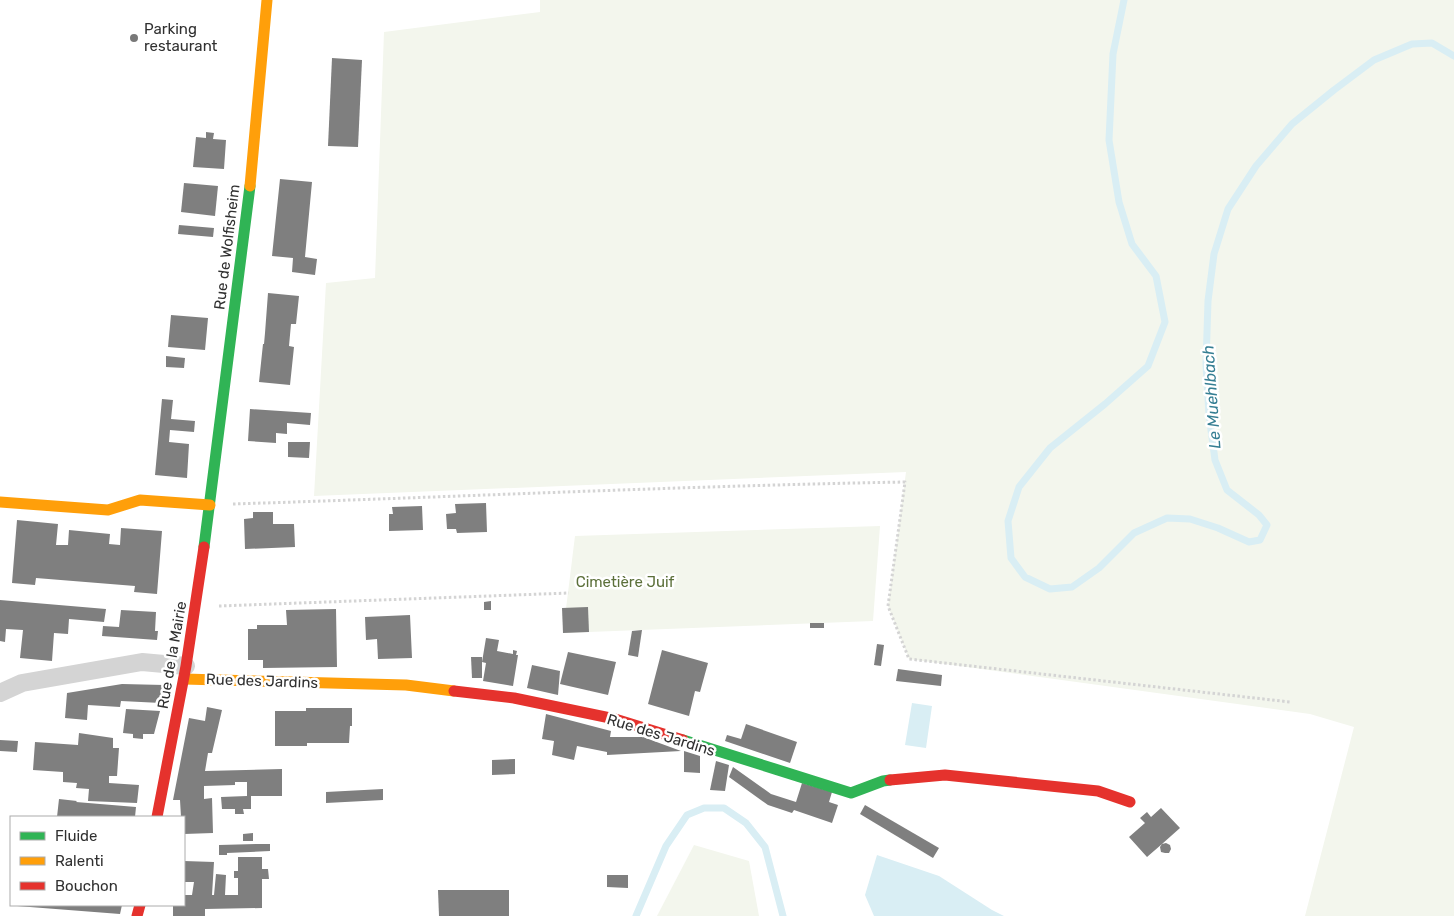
<svg xmlns="http://www.w3.org/2000/svg" width="1454" height="916" font-family="Rubik,sans-serif">
	<style>
		.green { fill: #f3f6ed }
		.water { fill: #d9eef4 }
		.lines { fill: none; stroke-linecap: round; stroke-linejoin: round }
		.stream { stroke: #d9eef4; stroke-width: 7 }
		.building { fill: #7f7f7f }
		.path { stroke: #d4d4d4; stroke-width: 3; stroke-dasharray: 2.5 2.5; stroke-linecap: butt }
		.street { stroke: #d4d4d4; stroke-width: 18 }
		.fast { stroke: #30b455; stroke-width: 11 }
		.slow { stroke: #ff9f0a; stroke-width: 11 }
		.jam { stroke: #e5322d; stroke-width: 11 }
		.poi-dot { fill: #787878; stroke: #fff; stroke-width: 2 }
		.labels { text-anchor: middle; stroke-width: 5; stroke-linejoin: round; paint-order: stroke }
		.poi-label { font-size: 15px; fill: #303030; stroke: #fff; text-anchor: start }
		.street-label { font-size: 15px; fill: #303030; stroke: #fff }
		.park-label { font-size: 15px; fill: #5c703a; stroke: #fff }
		.water-label { font-size: 16px; font-style: italic; fill: #357e93; stroke: #fff }
	</style>
	<rect width="100%" height="100%" fill="#fff"/>
	<g class="green">
		<path d="M540,0H1454V916H1305L1354,727L1310,714L909,659L888,606L906,472L314,496L326,283L375,278L384,32L540,12Z"/>
		<path d="M880,526L873,621L563,633L575,536Z"/>
		<path d="M694,845L749,861L759,916H657Z"/>
	</g>
	<g class="water">
		<path d="M912,703L932,706L926,748L905,745Z"/>
		<path d="M877,855L939,876L992,910L1004,916H874L865,895Z"/>
	</g>
	<g class="lines">
		<g class="stream">
			<path d="M1124,0L1113,54L1109,140L1119,202L1132,244L1156,276L1165,322L1148,366L1105,404L1050,448L1019,487L1008,521L1011,558L1025,577L1050,589L1072,587L1099,568L1134,533L1167,518L1190,519L1218,528L1249,542L1260,540L1267,525L1259,515L1227,490L1215,460L1209,415L1206,364L1208,301L1214,254L1228,209L1256,166L1292,124L1334,90L1374,60L1412,44L1432,43L1454,56"/>
			<path d="M636,916L666,846L687,815L704,808H724L746,823L765,847L783,916"/>
		</g>
	</g>
	<g class="building">
		<path d="M332,58L362,60L358,147L328,146Z"/>
		<path d="M206,132L214,133L213,139L226,140L224,169L193,167L196,137L206,138Z"/>
		<path d="M280,179L312,182L305,257L317,259L315,275L292,272L293,258L272,256Z"/>
		<path d="M184,183L218,186L215,216L181,212Z"/>
		<path d="M179,225L214,228L213,237L178,234Z"/>
		<path d="M268,293L299,296L296,324H291L289,346L294,347L290,385L259,382L263,344H264L265,333Z"/>
		<path d="M171,315L208,318L205,350L168,347Z"/>
		<path d="M166,356L185,358L184,368L166,367Z"/>
		<path d="M162,399L173,400L171,419L195,421L194,432L170,430L169,442L189,444L187,478L155,475Z"/>
		<path d="M250,409L311,413L310,425L287,423V434L276,433V443L248,441Z"/>
		<path d="M288,442H310L309,458L288,457Z"/>
		<path d="M486,503L487,532L457,533L456,529H447L446,514L456,513L455,504Z"/>
		<path d="M422,506L423,530L389,531V514H393L392,507Z"/>
		<path d="M253,512H273V524H294L295,547L245,549L244,519L253,518Z"/>
		<path d="M17,520L58,524L56,545H68L69,530L110,534L109,544L120,545L121,528L162,531L157,594L134,592L135,586L36,578L35,585L12,583Z"/>
		<path d="M0,600L106,609L104,622L69,619L68,634L54,633L52,661L20,658L23,630L6,629L5,642L0,641Z"/>
		<path d="M491,601V610H484V602Z"/>
		<path d="M588,607L589,632L563,633L562,608Z"/>
		<path d="M336,609L337,667L263,668V660H248V629H257V625H287L286,610Z"/>
		<path d="M121,610L156,612L155,631H158L157,640L102,636L103,626L119,627Z"/>
		<path d="M410,615L412,658L378,659L377,639L366,640L365,617Z"/>
		<rect x="810" y="623" width="14" height="5"/>
		<path d="M642,630L638,657L628,655L632,631Z"/>
		<path d="M486,638L499,640L497,651L513,654V650L517,651L516,655H518L513,686L483,681L486,663L482,662Z"/>
		<path d="M877,644L884,645L881,666L874,665Z"/>
		<path d="M662,650L708,663L700,692L695,691L689,716L648,704Z"/>
		<path d="M568,652L616,662L608,695L560,684Z"/>
		<path d="M471,657H482V678H472Z"/>
		<path d="M532,665L560,671L558,695L527,688Z"/>
		<path d="M898,669L942,675L941,686L896,681Z"/>
		<path d="M122,684L164,685L161,703L121,701L120,707L88,705L87,720L65,718L67,693Z"/>
		<path d="M207,707L222,710L212,753H208L205,771L282,769V796H251V809H243L244,814H235V809H222L221,797L247,796V782H235V785L204,786V799L212,798L213,833L184,834V817H181L180,800H173L189,718L205,721Z"/>
		<path d="M306,708H352V726H350L349,743H307V746H275V711H306Z"/>
		<path d="M126,709L160,711L154,734H143V739L133,738V734L123,733Z"/>
		<path d="M546,714L611,731L610,737H643L681,751L607,755V752L577,746L574,760L552,755L554,741L542,739Z"/>
		<path d="M746,724L797,742L790,763L725,741L727,735L741,739Z"/>
		<path d="M79,733L113,738V748H119L117,776H109V783L139,785L137,803L88,801L89,789L76,788L77,783L63,782V772L33,770L35,742L78,745Z"/>
		<path d="M0,740L18,741L17,752L0,751Z"/>
		<path d="M684,751L700,756V773L684,772Z"/>
		<path d="M515,759V774L492,775V760Z"/>
		<path d="M716,761L729,765L725,791L710,790Z"/>
		<path d="M733,767L771,794L796,802L802,783L832,792L829,802L838,805L832,823L794,810L792,813L768,805L729,777Z"/>
		<path d="M383,789V800L326,803V792Z"/>
		<path d="M59,799L77,801L76,802L136,807L135,817H57Z"/>
		<path d="M865,805L939,848L933,858L860,814Z"/>
		<path d="M1161,808L1180,828L1162,844L1166,843L1170,845L1171,849L1169,853H1165L1161,852L1160,847L1162,844L1147,857L1129,837L1145,823L1140,818L1147,812L1151,817Z"/>
		<path d="M253,833V841H243V834Z"/>
		<path d="M257,844H270V851L227,853V855H219V845Z"/>
		<path d="M238,857H262V869H268L269,879H262V908L205,909V916H173V905H184V895H192L194,882H184V861L214,862L212,895H214L216,874L226,875L225,895H238V878H234V871H238Z"/>
		<path d="M607,875H628V888L607,887Z"/>
		<path d="M438,890H509V916H439Z"/>
		<path d="M17,905H122L120,914L17,906Z"/>
	</g>
	<g class="lines">
		<g class="path">
			<path d="M233,504C457,497 681,486 905,482L888,606L909,659L1290,702"/>
			<path d="M219,606L569,593"/>
		</g>
		<path class="street" d="M0,693L22,683L142,662L186,666"/>
		<g class="fast">
			<path d="M204,547L250,186"/>
			<path d="M683,740L851,793L883,781L890,780"/>
		</g>
		<g class="slow">
			<path d="M250,186L267,0"/>
			<path d="M0,502L108,510L140,500L210,505"/>
			<path d="M184,679L406,685L454,691"/>
		</g>
		<g class="jam">
			<path d="M454,691L514,698L615,719L683,740"/>
			<path d="M890,780L945,775L1098,791L1130,802"/>
			<path d="M157,817L186,666L204,547"/>
			<path d="M137,916L140,905"/>
		</g>
	</g>
	<circle class="poi-dot" cx="134" cy="38" r="5"/>
	<g class="labels">
		<g class="poi-label">
			<text x="144" y="34">Parking<tspan x="144" dy="17">restaurant</tspan></text>
		</g>
		<g class="street-label">
			<text transform="translate(227 247) rotate(-83)" y="5">Rue de Wolfisheim</text>
			<text transform="translate(172 655) rotate(-80)" y="5">Rue de la Mairie</text>
			<text transform="translate(262 681) rotate(2)" y="5">Rue des Jardins</text>
			<text transform="translate(661 735) rotate(17)" y="5">Rue des Jardins</text>
		</g>
		<g class="park-label">
			<text x="625" y="587">Cimetière Juif</text>
		</g>
		<g class="water-label">
			<text transform="translate(1211 397) rotate(-94)" y="6">Le Muehlbach</text>
		</g>
	</g>
	<rect x="10" y="816" width="175" height="90" fill="#ffffff" stroke="#acacac"/>
	<rect x="20" y="832" width="25" height="8" fill="#30b455" stroke="#acacac"/>
	<text x="55" y="841" font-size="15" fill="#303030">Fluide</text>
	<rect x="20" y="857" width="25" height="8" fill="#ff9f0a" stroke="#acacac"/>
	<text x="55" y="866" font-size="15" fill="#303030">Ralenti</text>
	<rect x="20" y="882" width="25" height="8" fill="#e5322d" stroke="#acacac"/>
	<text x="55" y="891" font-size="15" fill="#303030">Bouchon</text>
</svg>
